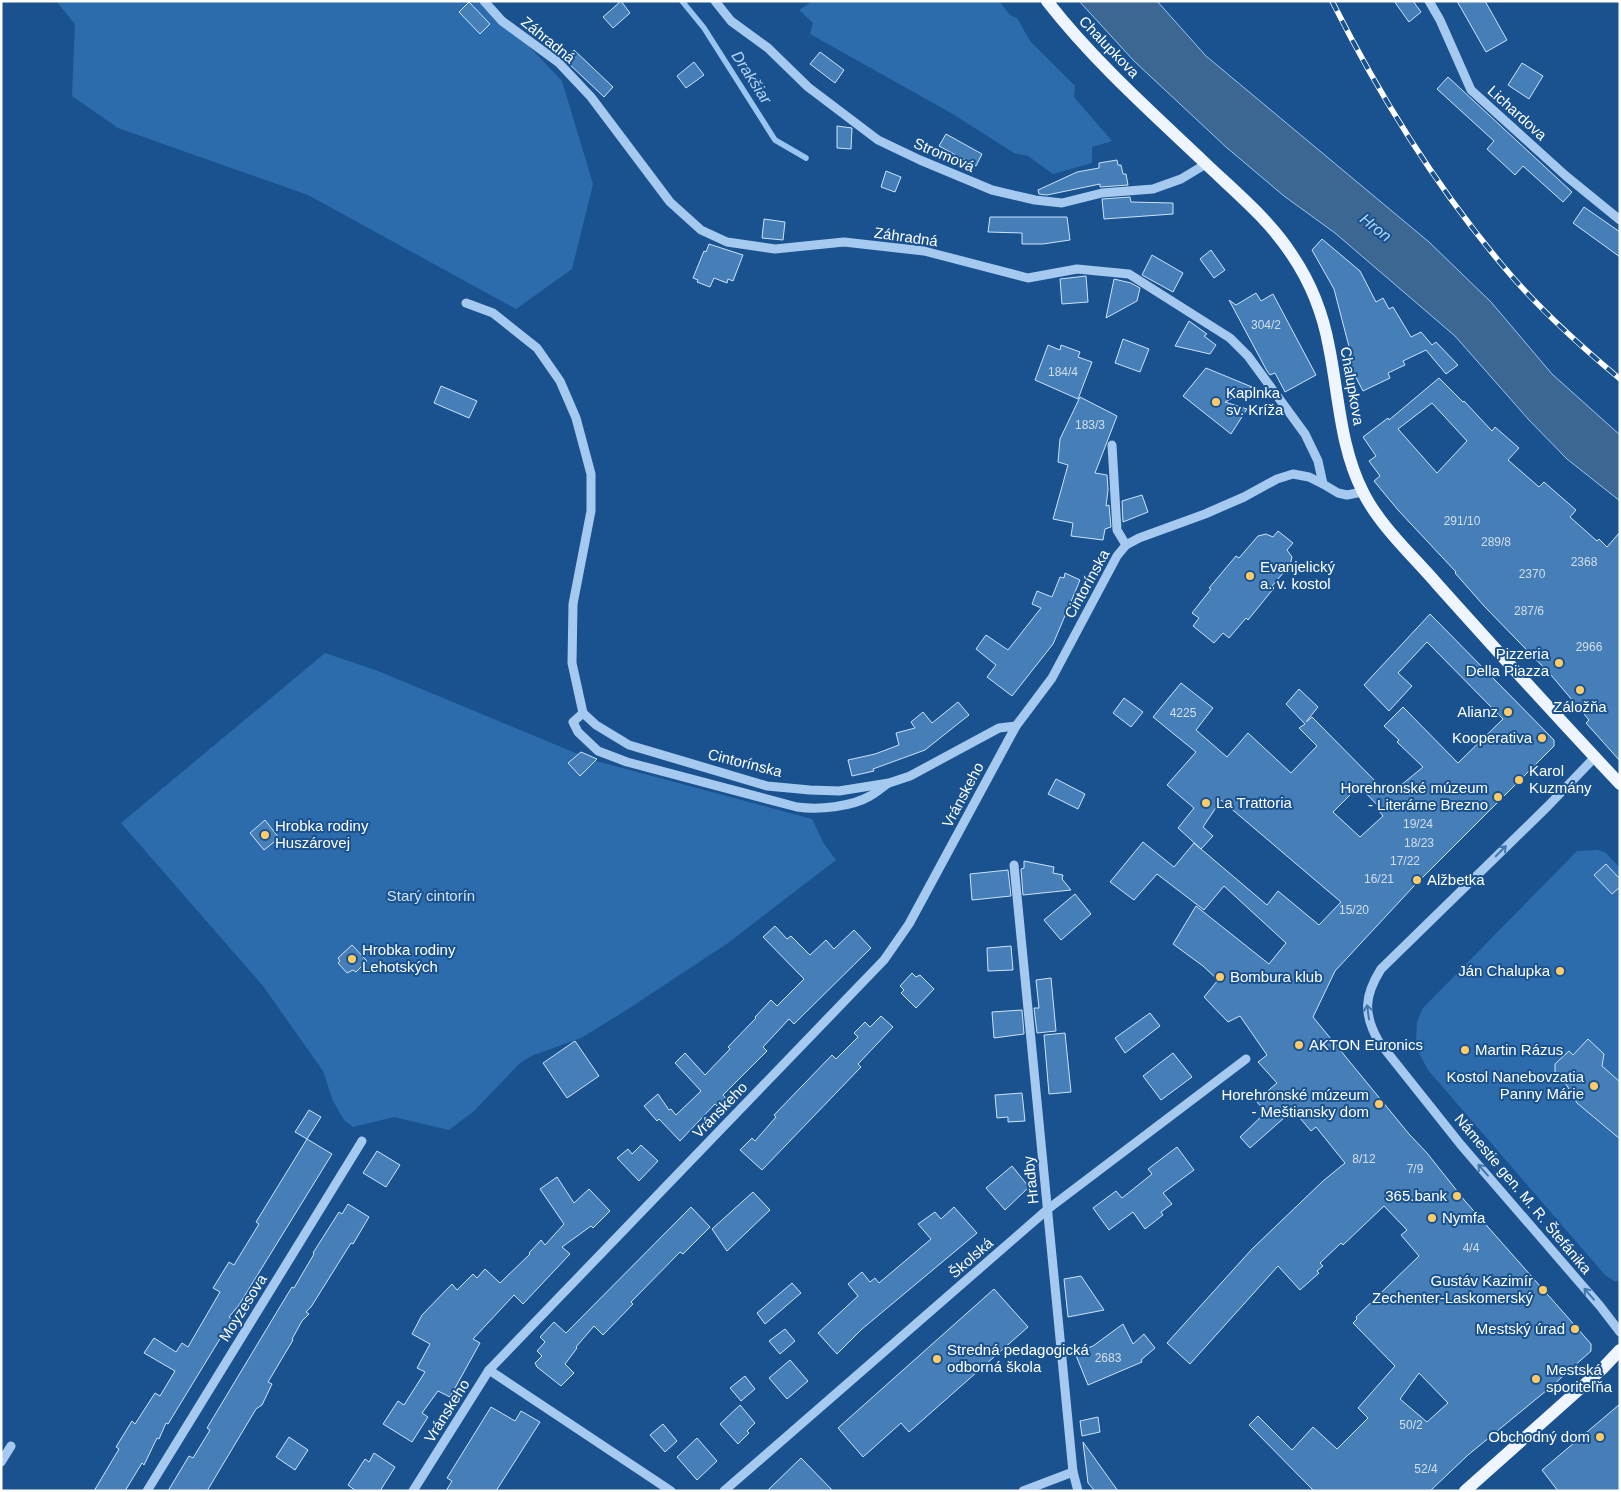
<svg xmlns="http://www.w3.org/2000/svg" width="1621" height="1492" font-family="Arial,sans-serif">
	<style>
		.green { fill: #2c6cad }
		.water { fill: #3d6793; stroke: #99c6f1 }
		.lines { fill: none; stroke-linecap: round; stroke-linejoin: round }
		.stream { stroke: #99c6f1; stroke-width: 5.5 }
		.building { fill: #467eb8; stroke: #cde3fb; fill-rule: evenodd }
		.minor { stroke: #a6caef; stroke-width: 9 }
		.major { stroke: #eef5ff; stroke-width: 12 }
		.rail-casing { stroke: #fff; stroke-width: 5.5 }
		.rail { stroke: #19528f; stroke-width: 4; stroke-dasharray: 11; stroke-linecap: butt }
		.oneway { stroke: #4376ac }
		.poi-dot { fill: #ffcb64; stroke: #19528f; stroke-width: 2 }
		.labels { text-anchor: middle; stroke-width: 4; stroke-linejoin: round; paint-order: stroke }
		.number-label { font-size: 12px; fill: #d1dfed }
		.street-label { font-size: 15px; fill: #fff; stroke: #19528f }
		.poi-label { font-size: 15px; fill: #fff; stroke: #19528f; text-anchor: start }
		.park-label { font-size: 15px; fill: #cde3fb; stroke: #19528f }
		.water-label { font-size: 16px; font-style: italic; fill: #b2d4f6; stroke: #19528f }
	</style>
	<rect width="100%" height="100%" fill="#19528f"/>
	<g class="green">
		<path d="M56,1H486L562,81L593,184L572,269L516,309L308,195L118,128L72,96L75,24Z"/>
		<path d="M813,1H999L1010,15L1017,18L1030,41L1075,86L1074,97L1112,141L1092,147V163L1053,174L1028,156L1014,153L951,113L810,34L813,23L799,10Z"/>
		<path d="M325,653L378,671L578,754L580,752L597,759L596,761L812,819L824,844L836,860L728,943L625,1011L581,1038L531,1056L519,1064L474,1111L449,1130L394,1117L353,1127L344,1120L333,1101L323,1071L263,986L121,823Z"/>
		<path d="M1598,850L1606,853L1620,868V1281H1614L1605,1275L1428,1070L1420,1055L1416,1042L1417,1022L1423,1008L1577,851Z"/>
	</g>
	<path class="water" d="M1079,1H1157L1206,56L1429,242L1491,302L1552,374L1620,435V501L1567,459L1529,420L1455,336L1335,233L1284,196L1226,147L1134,61Z"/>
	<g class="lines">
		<path class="stream" d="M682,1L704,28L775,140L806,158"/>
	</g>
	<g class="building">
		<path d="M621,1L630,13L613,28L603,17Z"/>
		<path d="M1394,1H1413L1421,12L1409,22Z"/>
		<path d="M1457,1H1485L1507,40L1486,52Z"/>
		<path d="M469,2L490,24L480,34L459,12Z"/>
		<path d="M574,50L613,87L604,97L565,60Z"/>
		<path d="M820,52L844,70L835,83L810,64Z"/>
		<path d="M694,62L704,75L686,88L677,76Z"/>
		<path d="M1522,63L1543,76L1529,99L1508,85Z"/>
		<path d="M1448,77L1572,192L1563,202L1523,166L1515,175L1487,149L1494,141L1437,89Z"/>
		<path d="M837,126L852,128L851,149L837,148Z"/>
		<path d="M946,134L982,154L976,166L939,146Z"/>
		<path d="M1117,160L1118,165H1121L1123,174H1126L1128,185L1100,187V184L1047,195L1039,194L1038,190L1077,172L1099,168V163Z"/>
		<path d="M886,171L901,177L895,192L881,187Z"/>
		<path d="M1130,197L1131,202L1173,203V214L1104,219L1102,199Z"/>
		<path d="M1584,207L1620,232V257L1573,223Z"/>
		<path d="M990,217H1067L1070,240L1043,244H1022V233L988,232Z"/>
		<path d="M764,219L785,222L783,240L762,238Z"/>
		<path d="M1322,239L1360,271L1376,302L1383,298L1389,309L1393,307L1411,337L1421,332L1432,345L1436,342L1458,365L1446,374L1426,350L1403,361L1405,365L1388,373L1390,378L1363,391L1349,364L1353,362L1334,289L1312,250Z"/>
		<path d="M709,244L743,255L733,281L728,279L727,283L714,278L710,287L697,282L698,280L693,278L704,251L706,252Z"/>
		<path d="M1211,250L1225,270L1214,278L1200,259Z"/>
		<path d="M1152,255L1183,273L1173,292L1142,275Z"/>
		<path d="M1086,276L1088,302L1062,304L1060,279Z"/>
		<path d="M1114,279L1131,283L1140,288L1137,301L1106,318Z"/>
		<path d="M1256,293L1261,301L1273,294L1316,375L1285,392L1275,373L1270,375L1267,371L1229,300L1236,305Z"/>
		<path d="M1189,321L1207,334L1204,336L1216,345L1210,354L1175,346Z"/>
		<path d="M1123,339L1149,349L1140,372L1115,363Z"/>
		<path d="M1048,345L1060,350L1061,345L1080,352L1078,357L1092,362L1078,399L1035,380Z"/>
		<path d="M1206,368L1252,387L1225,402L1247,409L1231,434L1183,396Z"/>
		<path d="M1439,378L1463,402L1464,401L1492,431L1495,427L1519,448L1508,460L1539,487L1544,482L1576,510L1570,517L1597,541L1599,539L1607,547L1620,532V761L1586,723L1589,720L1551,675L1485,607L1455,573L1456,572L1398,510L1374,481L1380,476L1369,461L1376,456L1363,437L1388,418L1389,420ZM1432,403L1467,441L1437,473L1398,429Z"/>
		<path d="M441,386L477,401L469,418L434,403Z"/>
		<path d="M1080,397L1117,416L1095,473L1107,475L1108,490L1106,506L1109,505L1111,527L1105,529L1103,540L1071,536L1073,523L1053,519L1068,465L1058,462L1060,439Z"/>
		<path d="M1142,495L1148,512L1123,522L1122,501Z"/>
		<path d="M1278,531L1293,543L1287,550L1292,557L1290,565L1272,586L1274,588L1248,620L1246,618L1229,638L1223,633L1214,643L1193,626L1199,618L1192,613L1211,589L1209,588L1236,556L1239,558L1258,536L1266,534L1273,537Z"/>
		<path d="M1065,573L1080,580L1070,604L1053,644L1012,696L987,677L996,665L976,649L986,635L1008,650L1041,608L1032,604L1037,591L1052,597L1060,577L1064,578Z"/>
		<path d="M1430,614L1554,740V746L1413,887L1335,971L1313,1017L1409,1134L1427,1153L1465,1201L1578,1329L1591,1344V1351L1552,1386L1468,1455L1430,1491H1314L1249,1425L1258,1416L1292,1450L1313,1427L1337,1449L1368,1418L1358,1408L1395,1366L1353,1323L1357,1319L1356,1317L1419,1256L1401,1235L1407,1230L1384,1206L1343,1245L1341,1243L1320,1263L1323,1266L1317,1271L1319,1273L1300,1290L1278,1266L1190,1364L1167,1343L1252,1249L1323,1181L1345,1163L1316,1127L1311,1131L1293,1110L1250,1148L1240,1137L1266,1112L1256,1101L1277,1083L1258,1062L1267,1055L1240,1016L1228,1022L1204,997L1218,980L1203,966L1173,944L1196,906L1269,964L1286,943L1224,886L1204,910L1157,874L1134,900L1110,882L1143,842L1174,867L1194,843L1201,849L1178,828L1194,808L1167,785L1196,752L1153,717L1181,683L1213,708L1196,730L1227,757L1248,733L1291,773L1317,746L1299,728L1305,724L1286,704L1299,689L1318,707L1306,722L1312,717L1389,795L1423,767L1397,742L1399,740L1384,726L1403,707L1458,763L1503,719L1427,642L1398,673L1412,686L1389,711L1364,685ZM1359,786L1381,809L1379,811L1383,816L1360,837L1333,812ZM1221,800L1341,902L1319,925L1278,891L1267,905L1201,849L1213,836L1203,827ZM1419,1373L1448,1403L1427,1422L1400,1399Z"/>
		<path d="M1124,698L1143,712L1131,727L1113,713Z"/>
		<path d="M958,702L969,715L925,750L873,769L874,771L852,776L848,760L875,754L899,745L896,733L915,728L911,722L923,712L932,723Z"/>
		<path d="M581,752L597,759L580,776L568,763Z"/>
		<path d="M1056,779L1085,794L1078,809L1048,794Z"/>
		<path d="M265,820L279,838L264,850L250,833Z"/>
		<path d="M1024,861L1054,867L1053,873L1063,875L1062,879L1071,890L1023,895L1021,869L1024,868Z"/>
		<path d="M1606,864L1620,879V887L1612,894L1594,875Z"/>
		<path d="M1008,870L1011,896L972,900L970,874Z"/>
		<path d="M1075,894L1091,914L1061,940L1044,920Z"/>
		<path d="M775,926L787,939L791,936L810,955L826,940L834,949L854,930L871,948L794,1024L789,1019L763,1047L767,1051L723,1095L728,1101L720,1109L715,1104L680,1141L659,1119L657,1121L644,1106L658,1094L669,1110L671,1109L676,1115L701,1091L675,1063L685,1053L705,1075L730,1049L728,1047L756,1018L755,1017L771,1000L777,1006L804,979L763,937Z"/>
		<path d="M352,945L367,961L356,972L353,970L347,973L338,963L340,961L338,958Z"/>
		<path d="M1011,946L1013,970L988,971L987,948Z"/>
		<path d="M912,973L916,977L920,975L934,989L916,1008L901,993L904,990L900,986Z"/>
		<path d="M1051,978L1056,1031L1037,1033L1034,1008H1039L1036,980Z"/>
		<path d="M1022,1010L1024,1034L994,1038L992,1012Z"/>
		<path d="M1150,1013L1160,1026L1125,1053L1115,1038Z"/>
		<path d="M881,1016L893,1027L858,1064L861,1067L762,1170L740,1150L752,1138L755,1141L776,1117L774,1115L832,1055L836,1059L858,1037L854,1033L865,1022L870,1027Z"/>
		<path d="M1065,1033L1071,1092L1049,1094L1044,1035Z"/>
		<path d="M1588,1039L1604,1054L1602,1066L1620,1082V1139L1577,1103L1566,1084L1555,1074V1064L1569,1051L1573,1055Z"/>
		<path d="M575,1041L599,1076L567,1098L543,1063Z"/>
		<path d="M1173,1053L1192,1077L1161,1100L1143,1076Z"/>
		<path d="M1022,1093L1025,1121L1008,1122V1117L997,1118L995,1095Z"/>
		<path d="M309,1110L321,1117L307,1139L295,1132Z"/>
		<path d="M307,1139L332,1154L316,1180L239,1305L229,1317L232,1319L168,1424L166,1423L159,1439L157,1438L144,1465L142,1463L125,1491H94L119,1449L116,1447L132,1421L135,1424L155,1393L160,1396L175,1371L144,1353L154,1338L176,1352L182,1343L188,1347L220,1292L213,1288L229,1262L234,1265L259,1224L256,1222Z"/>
		<path d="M641,1145L658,1161L639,1181L617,1158L628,1149L632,1154Z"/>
		<path d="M1177,1147L1194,1170L1163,1193L1172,1204L1161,1212L1163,1215L1145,1229L1133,1212L1109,1230L1093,1208L1116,1191L1122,1198L1152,1174L1148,1169Z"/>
		<path d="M377,1151L400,1165L386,1187L363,1173Z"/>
		<path d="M1012,1166L1029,1187L1005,1210L986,1188Z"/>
		<path d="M557,1177L574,1203L589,1189L610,1211L593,1228L591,1226L562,1247L570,1254L523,1304L514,1295L473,1339L480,1343L450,1397L438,1391L422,1413L428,1417L412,1442L383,1424L398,1401L404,1405L425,1372L417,1368L430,1344L412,1334L422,1315L452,1284L457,1290L473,1274L477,1278L485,1269L500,1283L530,1254L529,1253L541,1240L545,1245L564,1224L540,1189Z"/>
		<path d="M753,1192L770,1210L727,1251L712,1229Z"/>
		<path d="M348,1204L369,1217L353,1244L351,1243L311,1307L306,1312L309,1314L302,1321L292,1339L293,1340L268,1382L272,1384L262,1405L256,1409L207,1491H168L189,1456L193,1458L210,1430L207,1428L278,1310L292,1287L294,1288L314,1254L313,1253L339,1212L342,1214Z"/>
		<path d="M691,1207L710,1227L683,1254L680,1252L631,1302L633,1304L603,1335L594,1326L576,1347L577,1348L565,1364L574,1373L561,1386L537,1367L535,1363L542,1356L537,1351L545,1342L540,1337L554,1322L566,1333Z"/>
		<path d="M954,1207L977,1233L862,1329L837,1354L818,1333L858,1296L848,1284L862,1272L870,1282L875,1278L879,1283L931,1239L918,1224L935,1212L941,1219Z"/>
		<path d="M1081,1276L1104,1310L1068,1317L1064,1279Z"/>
		<path d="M792,1283L801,1293L765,1324L757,1313Z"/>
		<path d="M994,1289L1028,1327L909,1432L901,1423L863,1457L838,1428Z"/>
		<path d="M1123,1324L1133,1344L1144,1334L1155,1348L1141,1360L1142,1362L1088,1385L1075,1353L1093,1346Z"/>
		<path d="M785,1329L795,1341L780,1354L769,1341Z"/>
		<path d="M790,1360L808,1381L787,1399L769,1378Z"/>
		<path d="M745,1376L755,1389L741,1401L730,1388Z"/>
		<path d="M1620,1404V1491H1558L1542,1470Z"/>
		<path d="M740,1405L755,1423L747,1431L749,1433L738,1444L720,1424Z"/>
		<path d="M491,1407L515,1421L521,1411L540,1422L496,1491H446L452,1481L447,1478Z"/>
		<path d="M1098,1417L1100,1432L1082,1436L1080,1421Z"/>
		<path d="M663,1424L677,1441L665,1452L650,1435Z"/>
		<path d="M289,1437L308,1450L295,1470L276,1457Z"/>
		<path d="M697,1438L717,1461L697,1480L677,1457Z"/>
		<path d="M1083,1442L1118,1491H1095L1088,1483Z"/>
		<path d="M374,1453L395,1467L380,1491H356L348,1485L365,1459L369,1462Z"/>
		<path d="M801,1458L833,1491H767Z"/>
	</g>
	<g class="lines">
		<g class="minor">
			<path d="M484,1L502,21L558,62L591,97L670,202L701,230L727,242L775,249L844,242L924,251L1028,278L1077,269L1129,274L1230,338L1248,356L1305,434L1318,461L1323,484"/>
			<path d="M715,1L731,21L768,48L808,87L878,140L920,160L992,190L1035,200L1062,203L1102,193L1153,189L1181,179L1206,164"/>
			<path d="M1429,1L1440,20L1471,90L1566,176L1620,220"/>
			<path d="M466,303L493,313L537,348L560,381L576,418L591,474V511L573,604L572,663L583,713L596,725L629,745L767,786L810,790L839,791L889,783L910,776L999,728L1016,726"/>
			<path d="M1112,445L1117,530L1126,545"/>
			<path d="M583,713L573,722L578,732L598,751L627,762L797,807C819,810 851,807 870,796C876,793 881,788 887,784"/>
			<path d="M1595,757L1548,806L1381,969C1364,996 1363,1014 1379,1042L1461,1145L1600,1306L1620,1332"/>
			<path d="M1014,865L1073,1472L1078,1491"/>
			<path d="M489,1370L671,1491"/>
			<path d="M1,1462L11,1446"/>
			<path d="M147,1491L362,1141"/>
			<path d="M413,1491L489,1370L884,960L909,924L1016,726L1052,678L1117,556L1126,545L1139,538L1205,514L1244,497L1277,479L1293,474L1309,477L1323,484L1338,493L1347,495L1362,492"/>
			<path d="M724,1491L1048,1209L1246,1059"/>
			<path d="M1023,1491L1073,1472"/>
		</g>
		<g class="major">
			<path d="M1047,1C1093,60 1149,110 1203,161C1234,191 1269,219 1292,255C1311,283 1323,314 1329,347C1339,396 1340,447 1363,492C1379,525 1414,557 1438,585C1498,652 1558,718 1620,784"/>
			<path d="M1465,1491L1602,1369L1620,1350"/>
		</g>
		<defs>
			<path id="rail" d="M1332,1C1379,95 1435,185 1503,266C1538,308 1578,344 1620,379"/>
		</defs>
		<use href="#rail" class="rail-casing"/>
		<use href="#rail" class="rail"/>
	</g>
	<defs><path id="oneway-shaft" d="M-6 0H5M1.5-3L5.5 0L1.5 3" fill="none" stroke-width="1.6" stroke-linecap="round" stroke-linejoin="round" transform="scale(1.25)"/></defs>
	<g class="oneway">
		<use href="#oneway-shaft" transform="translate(1501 851) rotate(-45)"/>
		<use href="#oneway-shaft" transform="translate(1368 1012) rotate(-98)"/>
		<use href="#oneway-shaft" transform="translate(1483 1170) rotate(-131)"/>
		<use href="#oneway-shaft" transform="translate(1589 1294) rotate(-131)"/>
	</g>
	<g class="poi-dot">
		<circle cx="1216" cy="402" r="5"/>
		<circle cx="1250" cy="576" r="5"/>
		<circle cx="1559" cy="663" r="5"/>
		<circle cx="1580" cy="690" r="5"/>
		<circle cx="1508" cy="712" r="5"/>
		<circle cx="1542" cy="738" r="5"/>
		<circle cx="1519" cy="780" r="5"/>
		<circle cx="1498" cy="797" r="5"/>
		<circle cx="1206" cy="803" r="5"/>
		<circle cx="265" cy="835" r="5"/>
		<circle cx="1417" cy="880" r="5"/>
		<circle cx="352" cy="959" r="5"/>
		<circle cx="1560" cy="971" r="5"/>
		<circle cx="1220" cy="977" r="5"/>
		<circle cx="1299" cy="1045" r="5"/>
		<circle cx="1465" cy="1050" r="5"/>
		<circle cx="1594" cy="1086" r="5"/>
		<circle cx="1379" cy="1104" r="5"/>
		<circle cx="1457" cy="1196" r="5"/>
		<circle cx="1432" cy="1218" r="5"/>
		<circle cx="1543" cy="1290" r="5"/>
		<circle cx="1575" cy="1329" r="5"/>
		<circle cx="937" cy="1359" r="5"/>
		<circle cx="1536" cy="1379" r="5"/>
		<circle cx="1600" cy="1437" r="5"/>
	</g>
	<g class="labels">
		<g class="number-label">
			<text x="1266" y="329">304/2</text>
			<text x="1063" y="376">184/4</text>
			<text x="1090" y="429">183/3</text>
			<text x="1462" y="525">291/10</text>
			<text x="1496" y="546">289/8</text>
			<text x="1584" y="566">2368</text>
			<text x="1532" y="578">2370</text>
			<text x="1529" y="615">287/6</text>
			<text x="1589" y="651">2966</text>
			<text x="1183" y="717">4225</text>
			<text x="1418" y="828">19/24</text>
			<text x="1419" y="847">18/23</text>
			<text x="1405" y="865">17/22</text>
			<text x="1379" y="883">16/21</text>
			<text x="1354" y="914">15/20</text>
			<text x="1364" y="1163">8/12</text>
			<text x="1415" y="1173">7/9</text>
			<text x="1471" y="1252">4/4</text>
			<text x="1108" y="1362">2683</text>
			<text x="1411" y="1429">50/2</text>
			<text x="1426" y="1473">52/4</text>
		</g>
		<g class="street-label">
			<text transform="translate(548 40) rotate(39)" y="5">Záhradná</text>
			<text transform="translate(1109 47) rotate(46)" y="5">Chalupkova</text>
			<text transform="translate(1517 113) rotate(42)" y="5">Lichardova</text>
			<text transform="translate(944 155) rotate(23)" y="5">Stromová</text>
			<text transform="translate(906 237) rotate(8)" y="5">Záhradná</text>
			<text transform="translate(1352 386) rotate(80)" y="5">Chalupkova</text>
			<text transform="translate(1087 584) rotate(-61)" y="5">Cintorínska</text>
			<text transform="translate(745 763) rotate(14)" y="5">Cintorínska</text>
			<text transform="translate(963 795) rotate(-62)" y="5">Vránskeho</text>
			<text transform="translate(720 1110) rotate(-46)" y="5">Vránskeho</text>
			<text transform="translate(1031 1180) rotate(-96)" y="5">Hradby</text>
			<text transform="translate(1523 1194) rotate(50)" y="5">Námestie gen. M. R. Štefánika</text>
			<text transform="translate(971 1258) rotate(-41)" y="5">Školská</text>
			<text transform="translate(243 1308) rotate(-58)" y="5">Moyzesova</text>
			<text transform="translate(447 1411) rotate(-58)" y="5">Vránskeho</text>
		</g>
		<g class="poi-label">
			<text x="1226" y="398">Kaplnka<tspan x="1226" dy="17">sv. Kríža</tspan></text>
			<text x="1260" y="572">Evanjelický<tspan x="1260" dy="17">a. v. kostol</tspan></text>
			<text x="1549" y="659" text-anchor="end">Pizzeria<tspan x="1549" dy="17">Della Piazza</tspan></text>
			<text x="1580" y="712" text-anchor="middle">Záložňa</text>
			<text x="1498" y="717" text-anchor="end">Alianz</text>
			<text x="1532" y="743" text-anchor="end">Kooperativa</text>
			<text x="1529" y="776">Karol<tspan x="1529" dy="17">Kuzmány</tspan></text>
			<text x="1488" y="793" text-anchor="end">Horehronské múzeum<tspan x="1488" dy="17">- Literárne Brezno</tspan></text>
			<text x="1216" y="808">La Trattoria</text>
			<text x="275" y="831">Hrobka rodiny<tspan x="275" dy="17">Huszárovej</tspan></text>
			<text x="1427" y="885">Alžbetka</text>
			<text x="362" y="955">Hrobka rodiny<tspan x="362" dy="17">Lehotských</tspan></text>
			<text x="1550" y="976" text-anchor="end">Ján Chalupka</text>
			<text x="1230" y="982">Bombura klub</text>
			<text x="1309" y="1050">AKTON Euronics</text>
			<text x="1475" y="1055">Martin Rázus</text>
			<text x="1584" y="1082" text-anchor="end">Kostol Nanebovzatia<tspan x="1584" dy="17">Panny Márie</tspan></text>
			<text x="1369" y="1100" text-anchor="end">Horehronské múzeum<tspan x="1369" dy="17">- Meštiansky dom</tspan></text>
			<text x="1447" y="1201" text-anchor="end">365.bank</text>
			<text x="1442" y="1223">Nymfa</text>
			<text x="1533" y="1286" text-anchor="end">Gustáv Kazimír<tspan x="1533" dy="17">Zechenter-Laskomerský</tspan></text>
			<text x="1565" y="1334" text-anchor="end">Mestský úrad</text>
			<text x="947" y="1355">Stredná pedagogická<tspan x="947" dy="17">odborná škola</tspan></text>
			<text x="1546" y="1375">Mestská<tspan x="1546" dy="17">sporiteľňa</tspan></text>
			<text x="1590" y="1442" text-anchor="end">Obchodný dom</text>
		</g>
		<g class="park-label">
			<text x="431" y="901">Starý cintorín</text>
		</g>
		<g class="water-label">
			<text transform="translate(752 77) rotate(57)" y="6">Drakšiar</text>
			<text transform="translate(1376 227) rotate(38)" y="6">Hron</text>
		</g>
	</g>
	<rect width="1621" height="1492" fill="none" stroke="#ffffff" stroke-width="5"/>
</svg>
